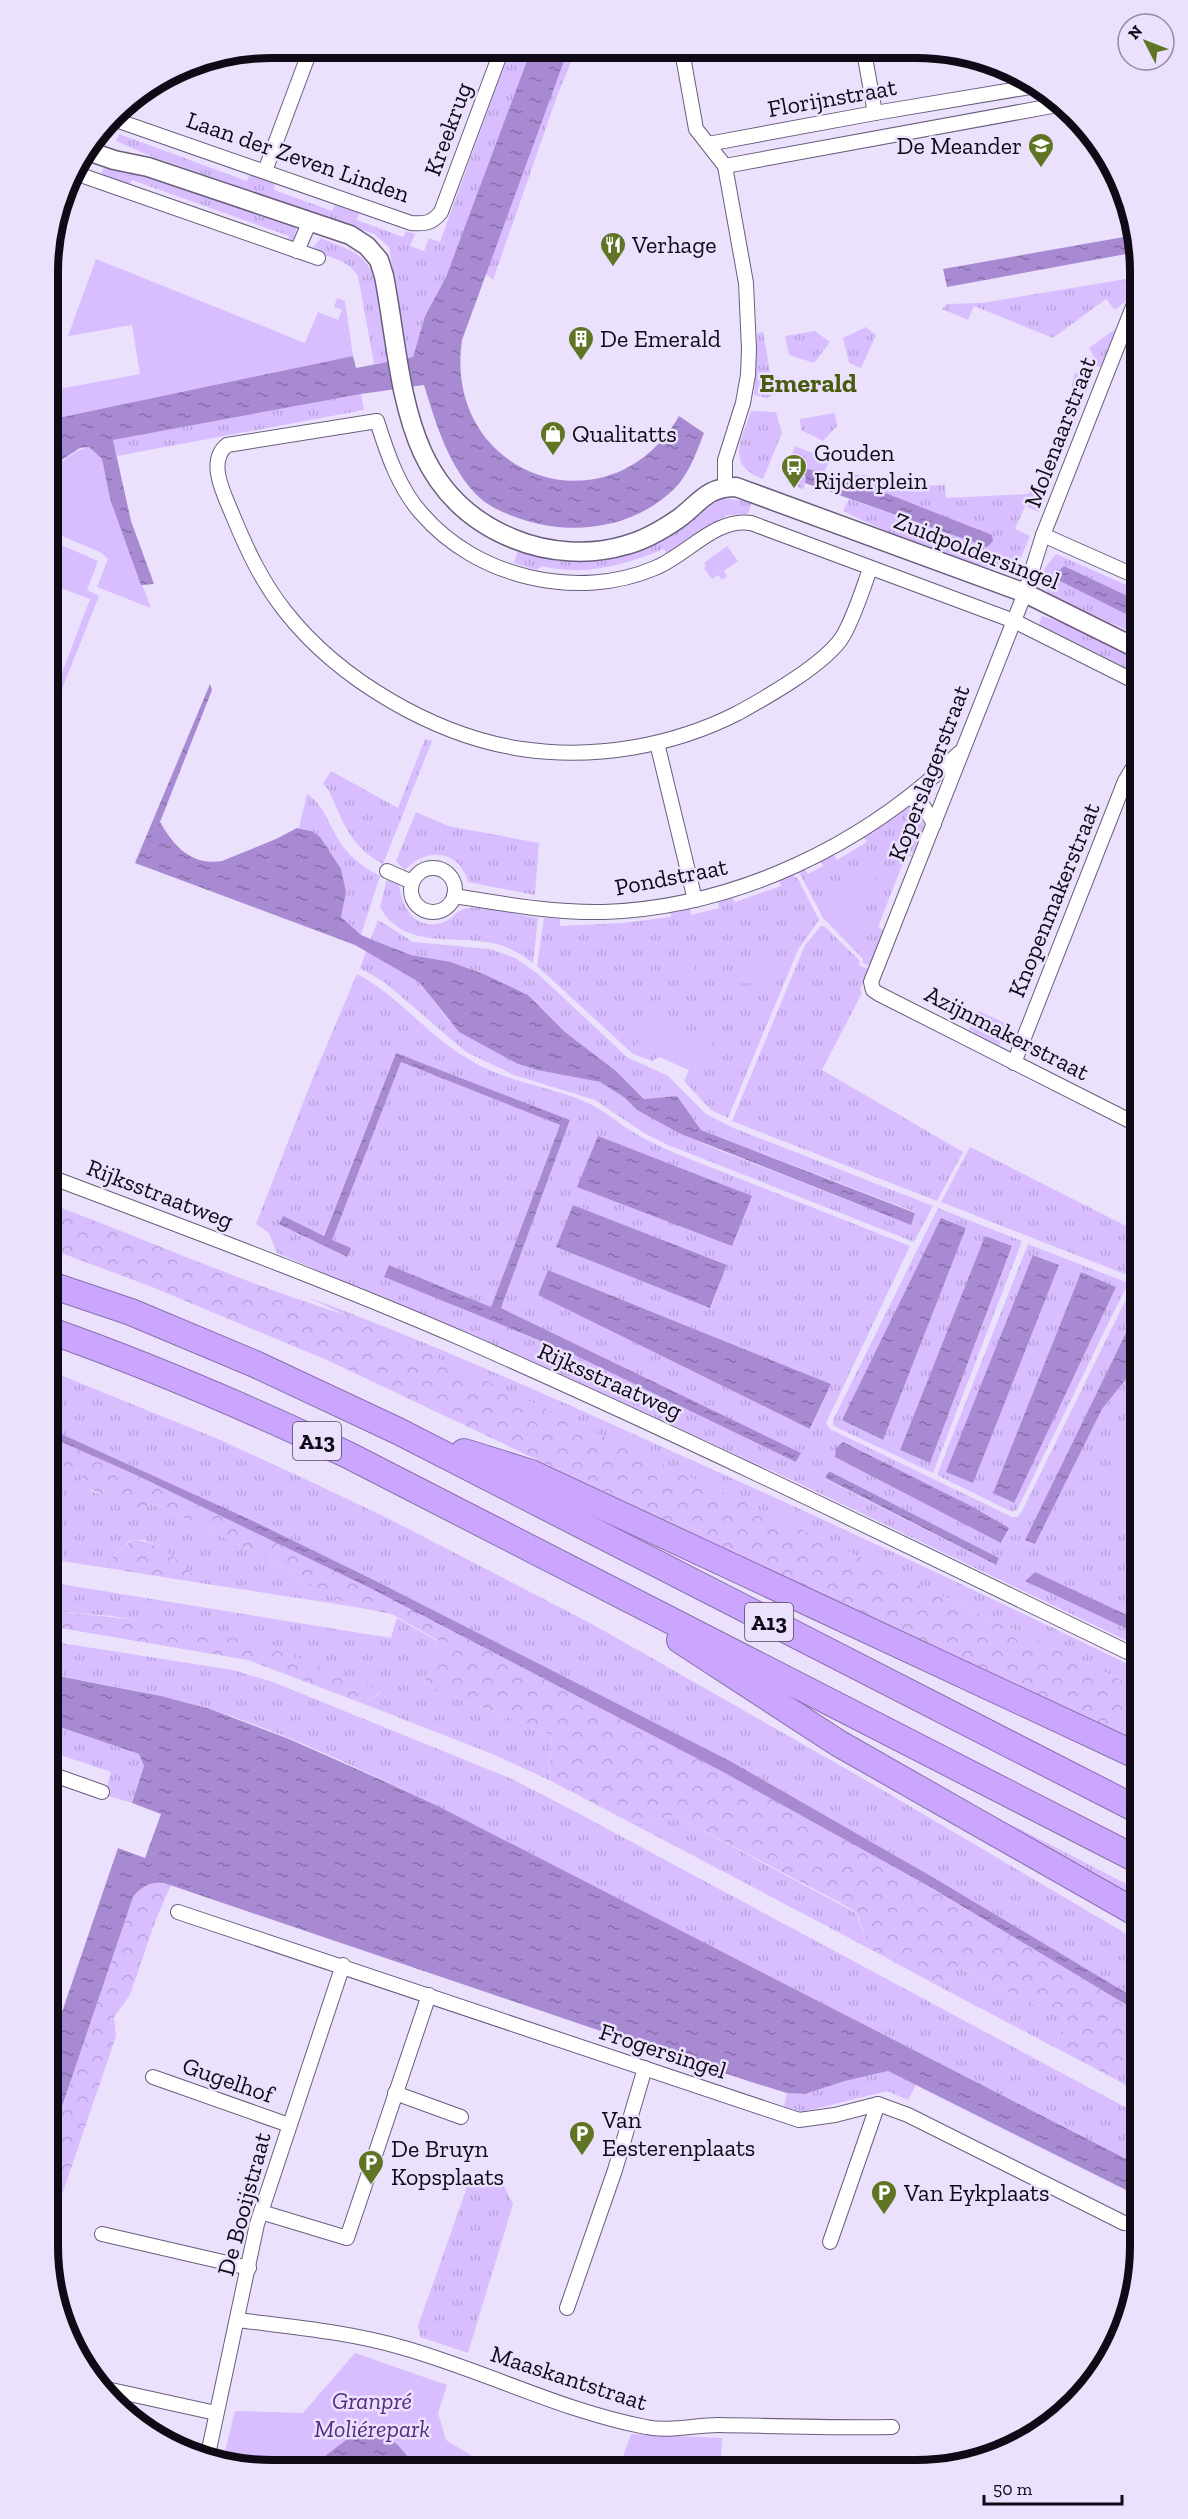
<svg xmlns="http://www.w3.org/2000/svg" width="1188" height="2519" font-family="'Zilla Slab',serif">
	<style>
		.grass { fill: url(#grass-tufts); fill-rule: evenodd }
		.forest { fill: url(#forest-crowns) }
		.green { fill: #d8beff }
		.water { fill: url(#water-ripples) }
		.lines { fill: none; stroke-linecap: round; stroke-linejoin: round }
		.minor-casing { stroke: #6a5e7c; stroke-width: 16 }
		.tertiary-casing { stroke: #6a5e7c; stroke-width: 21 }
		.motorway-casing { stroke: #896fad; stroke-width: 28 }
		.minor { stroke: #fff; stroke-width: 14 }
		.tertiary { stroke: #fff; stroke-width: 18 }
		.motorway { stroke: #cba6ff; stroke-width: 26 }
		.labels { text-anchor: middle; stroke-width: 5; stroke-linejoin: round; paint-order: stroke }
		.shield { fill: #ebe1fd; stroke: #514a5b; stroke-width: 1.5 }
		.shield-label { font-size: 22px; font-weight: bold; fill: #0f0a16 }
		.street-label { font-size: 24px; fill: #0f0a16; stroke: #ebe1fd }
		.poi-label { font-size: 24px; fill: #0f0a16; stroke: #ebe1fd; text-anchor: start }
		.park-label { font-size: 24px; font-style: italic; fill: #562d83; stroke: #ebe1fd }
		.neighbourhood-label { font-size: 26px; font-weight: bold; fill: #485a0c; stroke: #ebe1fd }
		.rim { fill: none; stroke: #0f0a16; stroke-width: 8 }
	</style>
	<defs>
		<pattern id="grass-tufts" width="24" height="20" patternUnits="userSpaceOnUse" patternTransform="scale(1.5)"><rect width="24" height="20" fill="#d8beff"/><path d="M3 7l-1-3M5 7V3M7 7l1-3M15 17l-1-3M17 17v-4M19 17l1-3" fill="none" stroke="#b8a2da"/></pattern>
		<pattern id="forest-crowns" width="20" height="18" patternUnits="userSpaceOnUse" patternTransform="scale(1.5)"><rect width="20" height="18" fill="#d8beff"/><path d="M2 6a3 3 0 1 1 6 0M12 15a3 3 0 1 1 6 0" fill="none" stroke="#b8a2da"/></pattern>
		<pattern id="water-ripples" width="26" height="14" patternUnits="userSpaceOnUse" patternTransform="scale(1.5)"><rect width="26" height="14" fill="#a88ad3"/><path d="M2 4q2-2 4 0t4 0M15 11q2-2 4 0t4 0" fill="none" stroke="#876faa"/></pattern>
	</defs>
	<rect width="100%" height="100%" fill="#ebe1fd"/>
	<g class="grass">
		<path d="M510,49L531,50L446,277L425,316L413,357L408,359L389,247L374,234L148,155L116,141L119,134L247,181L250,174L275,184L274,190L332,211L335,205L359,213L357,220L403,237L406,231L415,234L410,246L424,251L429,238L440,242Z"/>
		<path d="M568,50H576L557,96L493,280L485,273Z"/>
		<path d="M111,163L146,173L297,227L292,244L288,242L289,236L132,180L129,186L101,175L104,167Z"/>
		<path d="M321,238C332,243 345,247 355,253C384,269 385,332 390,362L374,364L358,276C347,259 329,257 310,251Z"/>
		<path d="M1126,279L1131,283C1134,296 1124,302 1115,310L1106,299L1053,338L974,306L968,320L942,309L947,304L982,303Z"/>
		<path d="M866,327L876,335L861,368L849,363L843,338Z"/>
		<path d="M1114,330L1115,334L1102,367L1096,366L1066,445L1062,444L1074,375L1095,359L1089,348Z"/>
		<path d="M815,331L830,342L814,363L789,355L785,336Z"/>
		<path d="M763,332L774,394L767,398L754,395L757,333Z"/>
		<path d="M361,394L364,410L117,456L113,440Z"/>
		<path d="M751,411L776,412L782,433L763,479C725,465 741,440 751,411Z"/>
		<path d="M835,413L837,426L823,441L801,430L800,419Z"/>
		<path d="M795,446L830,460L824,472L809,469L803,489L787,483L791,475L784,472Z"/>
		<path d="M853,475H867L897,486L945,485L946,498L1029,494V487C1037,487 1042,487 1045,495L1039,512L1025,506L1015,529L1030,536L1020,560L1012,567L1005,566L1003,571C948,558 894,536 843,511L849,499L987,547L898,499L852,479Z"/>
		<path d="M722,498L752,502L748,514L727,515L671,552L666,553L664,549C624,565 585,577 542,566L536,570L514,563L518,550L563,561H584L619,556L661,541Z"/>
		<path d="M1056,554L1140,591V636L1049,595C1040,574 1041,572 1056,554Z"/>
		<path d="M1042,616L1081,629L1140,658V675L1039,625Z"/>
		<path d="M425,739L432,741L383,864C350,847 343,821 328,789L323,784L331,771L398,808Z"/>
		<path d="M307,794C322,803 327,819 335,834C346,854 360,866 380,876L361,935L341,917L346,892L311,831L299,828Z"/>
		<path d="M909,807L920,812L924,827L913,853L907,850L910,843L902,841L899,849L912,855V857L906,855L878,927L883,930L870,966L863,963V959L823,918L800,874L796,873L805,869L808,874L823,866L821,861L833,854L837,860L867,842L863,836Z"/>
		<path d="M416,812L448,826L539,843L535,895L468,882C459,849 426,847 405,870L396,861Z"/>
		<path d="M793,874L795,878L797,877L819,920L798,950L728,1118L711,1110L684,1081L689,1070L659,1057L652,1061L633,1054L537,966L544,918L560,919V926L623,923L671,917L670,912L690,908L691,915L719,908L718,901L732,897L735,902L781,886L779,880Z"/>
		<path d="M387,879L399,883C401,908 416,932 444,922C454,918 457,909 468,908C488,906 517,915 538,918L533,963C522,955 512,949 500,945C460,933 404,952 380,907Z"/>
		<path d="M378,920L413,942L490,949L515,958L538,974L627,1057L668,1076L706,1114L731,1127L933,1206L914,1242L668,1145L644,1133L595,1100L514,1075L466,1052L384,982L360,968ZM373,940L411,955L451,962L486,975L528,995L565,1032L616,1071L645,1099L677,1096L701,1130L915,1212L911,1225L706,1145L637,1110L625,1098L600,1082L537,1070L518,1064L449,1021L419,982Z"/>
		<path d="M821,926H824L860,961L859,965L868,969L860,990L862,993L822,1070L963,1152L937,1201L732,1121L805,945Z"/>
		<path d="M357,974C397,995 424,1031 462,1055C500,1081 541,1084 581,1100C599,1107 612,1118 628,1129C643,1139 660,1146 677,1154L910,1246L826,1423L830,1429L1012,1517H1017L1021,1513L1133,1285L1140,1287V1304L1025,1540L1102,1409L1127,1378L1140,1357V1416L1137,1418L1120,1529L1140,1554V1621L1035,1572L1025,1581L1140,1635V1647L813,1490L532,1361L277,1253L269,1233L256,1224L312,1080ZM396,1053L570,1121L501,1308L800,1453L797,1462L566,1351L384,1277L389,1265L491,1307L560,1125L401,1062L331,1240L346,1257L280,1224L283,1217L323,1237ZM573,1205L727,1265L711,1307L556,1247ZM548,1270L831,1384L811,1429L538,1295ZM843,1442L1009,1528L1002,1543L836,1457ZM828,1471H829L999,1558L995,1565L825,1479Z"/>
		<path d="M970,1147L1140,1233V1280L941,1202Z"/>
		<path d="M938,1208L1022,1241L933,1473L838,1428L833,1425V1420ZM941,1218L966,1228L882,1440L843,1419ZM985,1236L1012,1247L930,1463L900,1450Z"/>
		<path d="M1028,1244L1128,1283L1021,1502L1017,1510L1012,1512L937,1475ZM1034,1255L1059,1265L972,1483ZM1081,1272L1116,1287L1013,1503L993,1493Z"/>
		<path d="M307,1297C424,1340 536,1390 649,1441C814,1514 977,1591 1140,1670V1689Z"/>
		<path d="M48,1370L218,1439L320,1486L391,1520L592,1624L862,1778L1140,1942V2001L936,1879L732,1762L376,1581L253,1521L48,1428Z"/>
		<path d="M48,1454L83,1473L91,1491L137,1509L155,1504L260,1555L350,1606L200,1583L160,1548L144,1540H131L101,1567L48,1559Z"/>
		<path d="M48,1582L391,1638L397,1618L439,1642L424,1684L552,1735L549,1780L495,1755L364,1704L381,1692L230,1637L112,1616L48,1611Z"/>
		<path d="M48,1641L233,1670L273,1682L512,1779L574,1811L1140,2115V2166L440,1807C365,1772 288,1733 209,1709C156,1693 102,1684 48,1674Z"/>
		<path d="M48,1723L139,1754L144,1766L132,1803L105,1795L111,1772L48,1751Z"/>
		<path d="M975,1806L1140,1891V1902Z"/>
		<path d="M674,1815L856,1913L870,1949L635,1825Z"/>
		<path d="M955,1966L1067,2020L1054,2047L942,1988Z"/>
		<path d="M1129,2058L1140,2064V2094L1115,2079Z"/>
		<path d="M888,2071L916,2085L908,2100L887,2091L802,2112L784,2107L787,2093L805,2094L845,2081Z"/>
		<path d="M486,2177L502,2182L513,2204L468,2353L420,2337L418,2326L467,2187Z"/>
	</g>
	<g class="forest">
		<path d="M48,1203C149,1240 245,1284 349,1316L1140,1689V1742L1033,1695L329,1361L152,1287L48,1248Z"/>
		<path d="M48,1436L136,1475L372,1589L723,1772L932,1888L1140,2013V2064L1129,2058L1115,2079L1054,2047L1067,2020L955,1966L942,1988L870,1949L857,1913L846,1906L674,1815L635,1825L549,1780L552,1735L424,1684L439,1641L392,1614L350,1606L260,1555L155,1504L137,1509L116,1503L81,1484L83,1473L48,1454Z"/>
		<path d="M132,1540C158,1540 183,1563 200,1583L101,1567Z"/>
		<path d="M48,1611C109,1616 170,1623 230,1637C282,1649 332,1672 381,1691L364,1704L248,1660L48,1626Z"/>
		<path d="M156,1882L171,1885L156,1919L130,1995L114,2017L116,2036L48,2236V2148L133,1897L145,1885Z"/>
	</g>
	<g class="green">
		<path d="M96,259L305,343L318,312L338,320L342,310L334,307L337,298L345,301L353,356L48,420V391L140,374L132,325L68,336Z"/>
		<path d="M89,447L102,459L110,499L151,608L97,587L108,559L102,553L48,530V469C63,463 74,450 89,447Z"/>
		<path d="M48,539L98,561L87,590L99,596L48,724V710L90,599L53,585L59,570L48,566Z"/>
		<path d="M727,546L738,561L724,571L727,576L722,580L718,575L712,579L704,568L706,566L704,563Z"/>
		<path d="M868,868H874L877,874L857,928L850,932L834,917L823,898L826,892Z"/>
		<path d="M660,959L695,960V980H660Z"/>
		<path d="M735,962L770,963V983H734Z"/>
		<path d="M979,1011L1009,1025L999,1045L969,1030Z"/>
		<path d="M649,1014L714,1040L701,1073L636,1047Z"/>
		<path d="M1140,1416V1554L1120,1529L1112,1497L1110,1466L1121,1439Z"/>
		<path d="M355,2353L447,2385L438,2413L446,2440L488,2466L229,2467L191,2454L193,2448L224,2456L235,2411L303,2413Z"/>
		<path d="M631,2434L722,2438L721,2464L620,2465Z"/>
	</g>
	<g class="water">
		<path d="M531,50H568L462,340C442,477 610,536 679,416L704,433C697,451 690,471 677,486C637,528 573,537 521,519C507,514 491,508 480,498C449,469 436,424 424,385L361,394L113,440L131,521L154,584L141,585L110,499L102,459L89,447L80,448L48,469V420L353,356L356,368L413,357L425,316L446,277Z"/>
		<path d="M1135,235L1137,252L947,287L943,269Z"/>
		<path d="M802,468L824,472L828,477H845L992,535L993,541L987,547L805,483L806,476L800,473Z"/>
		<path d="M1064,566L1140,602V621L1056,579L1058,575L1054,573L1056,569L1060,570Z"/>
		<path d="M210,684L212,690L160,822C174,846 191,866 222,861L276,839L297,828L311,831L320,837L341,869L346,892L341,917L361,935L373,940L411,955L451,962L486,975L528,995L565,1032L616,1071L644,1099L677,1096L701,1130L915,1213L911,1225L681,1134L637,1110L625,1098L600,1082L537,1070L518,1064L459,1032L419,982L355,945L135,863Z"/>
		<path d="M396,1053L570,1120L501,1308L801,1453L796,1462L566,1351L384,1277L389,1265L491,1307L560,1125L401,1062L332,1240L351,1248L347,1257L279,1224L283,1216L324,1236Z"/>
		<path d="M598,1136L752,1196L732,1246L577,1187Z"/>
		<path d="M573,1205L727,1265L710,1308L556,1247Z"/>
		<path d="M941,1218L966,1228L883,1440L842,1420Z"/>
		<path d="M985,1236L1012,1246L930,1463L900,1450Z"/>
		<path d="M1033,1255L1059,1265L973,1483L946,1472Z"/>
		<path d="M548,1270L831,1384L810,1429L538,1295Z"/>
		<path d="M1081,1272L1116,1287L1014,1503L993,1493Z"/>
		<path d="M1140,1304V1357L1127,1378L1102,1409L1035,1544L1025,1540Z"/>
		<path d="M48,1428L253,1521L376,1581L732,1762L936,1879L1140,2001V2013L932,1888L723,1772L372,1589L136,1475L48,1436Z"/>
		<path d="M843,1442L971,1506L1009,1528L1001,1543L835,1457L836,1448Z"/>
		<path d="M829,1471L999,1558L996,1565L825,1478Z"/>
		<path d="M1035,1572L1140,1621V1635L1025,1581Z"/>
		<path d="M48,1674L161,1696L210,1709L289,1739L377,1778L440,1807L1140,2166V2197L888,2071L845,2081L805,2094L787,2093L748,2081L167,1884C152,1880 143,1885 133,1897L48,2148V2053L118,1848L145,1858L161,1814L132,1803L144,1766L139,1754L48,1723Z"/>
		<path d="M366,2432C392,2433 400,2447 415,2466H385L379,2462L355,2459L346,2461L339,2466H312L354,2434Z"/>
	</g>
	<g class="lines">
		<defs>
			<g id="minor">
				<path d="M682,51L696,129L725,166L746,283L749,349L748,375L743,403L725,460V487"/>
				<path d="M864,52L875,113"/>
				<path d="M113,119L411,223C426,224 432,223 441,212L502,49"/>
				<path d="M708,144L875,113L1036,86"/>
				<path d="M725,166L1063,104"/>
				<path d="M265,171L311,48"/>
				<path d="M72,172L318,258"/>
				<path d="M297,251L310,221"/>
				<path d="M1043,535L1140,578"/>
				<path d="M870,569C862,591 855,615 843,636C826,664 767,697 738,713C673,746 595,760 522,749C435,736 339,680 285,611C262,582 247,550 233,516C225,496 206,462 227,445L377,421C387,453 399,489 422,514C477,578 578,601 655,568C687,555 716,517 751,523L1014,621L1140,684"/>
				<path d="M657,743L695,900"/>
				<path d="M909,798L922,804L934,824"/>
				<circle cx="433" cy="890" r="22"/>
				<path d="M387,871L412,882"/>
				<path d="M454,896C504,904 554,913 604,912C737,907 865,845 959,753"/>
				<path d="M1014,1063L1125,781L1140,756"/>
				<path d="M1140,1126L879,994L873,990L871,982L1025,593L1043,535L1140,289"/>
				<path d="M48,1176C188,1229 329,1281 467,1341C694,1441 916,1550 1140,1658"/>
				<path d="M48,1773L102,1792"/>
				<path d="M178,1912L799,2120L835,2115L878,2104L908,2115L1124,2223"/>
				<path d="M153,2077L289,2125"/>
				<path d="M395,2093L461,2117"/>
				<path d="M261,2212L347,2238L429,1995"/>
				<path d="M102,2234L249,2268"/>
				<path d="M830,2242L878,2104"/>
				<path d="M567,2308L615,2170L645,2068"/>
				<path d="M238,2320C293,2327 349,2332 404,2348C485,2371 562,2411 646,2427C669,2432 695,2425 719,2425C776,2426 834,2428 892,2427"/>
				<path d="M102,2388L216,2413"/>
				<path d="M207,2459L257,2224L343,1965"/>
			</g>
			<path id="tertiary" d="M88,151L114,160L148,167L350,235L367,246L379,260L384,276C404,379 399,493 514,539C548,553 590,556 626,545C645,540 662,530 678,519C700,503 706,487 736,487L1025,593L1140,650"/>
			<g id="motorway">
				<path d="M48,1284L131,1312L255,1364L398,1431L1140,1811"/>
				<path d="M48,1330C151,1366 250,1409 348,1455L1140,1861"/>
				<path d="M464,1452L531,1473L1140,1757"/>
				<path d="M680,1640L838,1743L1140,1915"/>
			</g>
		</defs>
		<use href="#minor" class="minor-casing"/>
		<use href="#tertiary" class="tertiary-casing"/>
		<use href="#motorway" class="motorway-casing"/>
		<use href="#minor" class="minor"/>
		<use href="#tertiary" class="tertiary"/>
		<use href="#motorway" class="motorway"/>
	</g>
	<defs>
		<symbol id="school-pin" viewBox="-11 -11 22 30"><path d="M0 17L-7.5 6A9.5 9.5 0 1 1 7.5 6Z" fill="#607524" stroke="#ebe1fd"/><path d="M0-5L7-2L0 1L-7-2ZM-4 1L0 2.5L4 1V4Q0 6-4 4Z" fill="#fff"/></symbol>
		<symbol id="restaurant-pin" viewBox="-11 -11 22 30"><path d="M0 17L-7.5 6A9.5 9.5 0 1 1 7.5 6Z" fill="#607524" stroke="#ebe1fd"/><path d="M-5-6h1v4h1v-4h1v4h1v-4h1v5L-1.5 .5V6h-2V.5L-5-1ZM5-6V6H3V1.5H1.5Q1.5-4 5-6Z" fill="#fff"/></symbol>
		<symbol id="building-pin" viewBox="-11 -11 22 30"><path d="M0 17L-7.5 6A9.5 9.5 0 1 1 7.5 6Z" fill="#607524" stroke="#ebe1fd"/><path d="M-4-6H4V6H1V3H-1V6H-4ZM-2.5-4.3h1.7v1.8h-1.7ZM.8-4.3h1.7v1.8H.8ZM-2.5-1h1.7V.8h-1.7ZM.8-1h1.7V.8H.8Z" fill="#fff"/></symbol>
		<symbol id="shop-pin" viewBox="-11 -11 22 30"><path d="M0 17L-7.5 6A9.5 9.5 0 1 1 7.5 6Z" fill="#607524" stroke="#ebe1fd"/><path d="M-5-2.5h2.3a2.7 3.5 0 0 1 5.4 0H5L5.5 6h-11ZM-1.5-2.5h3a1.5 2.3 0 0 0-3 0Z" fill="#fff"/></symbol>
		<symbol id="bus-pin" viewBox="-11 -11 22 30"><path d="M0 17L-7.5 6A9.5 9.5 0 1 1 7.5 6Z" fill="#607524" stroke="#ebe1fd"/><path d="M-5-6H5V4H4V6H2V4H-2V6H-4V4H-5ZM-3.5-4V0h7V-4ZM-3.5 1.2v1.5H-2V1.2ZM2 1.2v1.5H3.5V1.2Z" fill="#fff"/></symbol>
		<symbol id="parking-pin" viewBox="-11 -11 22 30"><path d="M0 17L-7.5 6A9.5 9.5 0 1 1 7.5 6Z" fill="#607524" stroke="#ebe1fd"/><path d="M-3.5-5.5H1a3.5 3.5 0 0 1 0 7H-1V5.5H-3.5ZM-1-3.4V-.6H.8a1.4 1.4 0 0 0 0-2.8Z" fill="#fff"/></symbol>
	</defs>
	<g fill-rule="evenodd">
		<use href="#school-pin" x="1026" y="131" width="30" height="40"/>
		<use href="#restaurant-pin" x="598" y="230" width="30" height="40"/>
		<use href="#building-pin" x="566" y="324" width="30" height="40"/>
		<use href="#shop-pin" x="538" y="419" width="30" height="40"/>
		<use href="#bus-pin" x="779" y="452" width="30" height="40"/>
		<use href="#parking-pin" x="567" y="2119" width="30" height="40"/>
		<use href="#parking-pin" x="356" y="2148" width="30" height="40"/>
		<use href="#parking-pin" x="869" y="2178" width="30" height="40"/>
	</g>
	<g class="labels">
		<g class="shield">
			<rect x="293" y="1422" width="48" height="38" rx="4.5"/>
			<rect x="745" y="1603" width="48" height="38" rx="4.5"/>
		</g>
		<g class="shield-label">
			<text x="317" y="1449">A13</text>
			<text x="769" y="1630">A13</text>
		</g>
		<g class="street-label">
			<text transform="translate(832 98) rotate(-10)" y="8">Florijnstraat</text>
			<text transform="translate(448 129) rotate(-70)" y="8">Kreekrug</text>
			<text transform="translate(298 157) rotate(19)" y="8">Laan der Zeven Linden</text>
			<text transform="translate(1060 432) rotate(-69)" y="8">Molenaarstraat</text>
			<text transform="translate(977 551) rotate(21)" y="8">Zuidpoldersingel</text>
			<text transform="translate(929 773) rotate(-69)" y="8">Koperslagerstraat</text>
			<text transform="translate(671 877) rotate(-11)" y="8">Pondstraat</text>
			<text transform="translate(1054 900) rotate(-68)" y="8">Knopenmakerstraat</text>
			<text transform="translate(1007 1033) rotate(27)" y="8">Azijnmakerstraat</text>
			<text transform="translate(160 1194) rotate(21)" y="8">Rijksstraatweg</text>
			<text transform="translate(610 1381) rotate(24)" y="8">Rijksstraatweg</text>
			<text transform="translate(663 2051) rotate(18)" y="8">Frogersingel</text>
			<text transform="translate(228 2080) rotate(19)" y="8">Gugelhof</text>
			<text transform="translate(244 2204) rotate(-75)" y="8">De Booijstraat</text>
			<text transform="translate(569 2378) rotate(18)" y="8">Maaskantstraat</text>
		</g>
		<g class="poi-label">
			<text x="1022" y="154" text-anchor="end">De Meander</text>
			<text x="632" y="253">Verhage</text>
			<text x="600" y="347">De Emerald</text>
			<text x="572" y="442">Qualitatts</text>
			<text x="814" y="461">Gouden<tspan x="814" dy="28">Rijderplein</tspan></text>
			<text x="602" y="2128">Van<tspan x="602" dy="28">Eesterenplaats</tspan></text>
			<text x="391" y="2157">De Bruyn<tspan x="391" dy="28">Kopsplaats</tspan></text>
			<text x="904" y="2201">Van Eykplaats</text>
		</g>
		<g class="park-label">
			<text x="372" y="2409">Granpré<tspan x="372" dy="28">Moliérepark</tspan></text>
		</g>
		<g class="neighbourhood-label">
			<text x="808" y="392">Emerald</text>
		</g>
	</g>
	<path d="M0 0H1188V2519H0ZM272 58H916A214 214 0 0 1 1130 272V2246A214 214 0 0 1 916 2460H272A214 214 0 0 1 58 2246V272A214 214 0 0 1 272 58Z" fill="#ebe1fd" fill-rule="evenodd"/>
	<path class="rim" d="M272 58H916A214 214 0 0 1 1130 272V2246A214 214 0 0 1 916 2460H272A214 214 0 0 1 58 2246V272A214 214 0 0 1 272 58Z"/>
	<g transform="translate(1146 42) rotate(312)"><circle r="28" fill="#ebe1fd" stroke="#938ba1" stroke-width="1.5"/>
	<path d="M0-4.5L10 22L0 15L-10 22Z" fill="#607524"/>
	<text y="-9" font-size="16" font-weight="bold" text-anchor="middle" fill="#0f0a16">N</text>
	</g>
	<path d="M984 2495v9h138v-9" fill="none" stroke="#0f0a16" stroke-width="3"/>
	<text x="993" y="2495" font-size="18" fill="#0f0a16" stroke="#ebe1fd" stroke-width="4.5" paint-order="stroke">50 m</text>
</svg>
